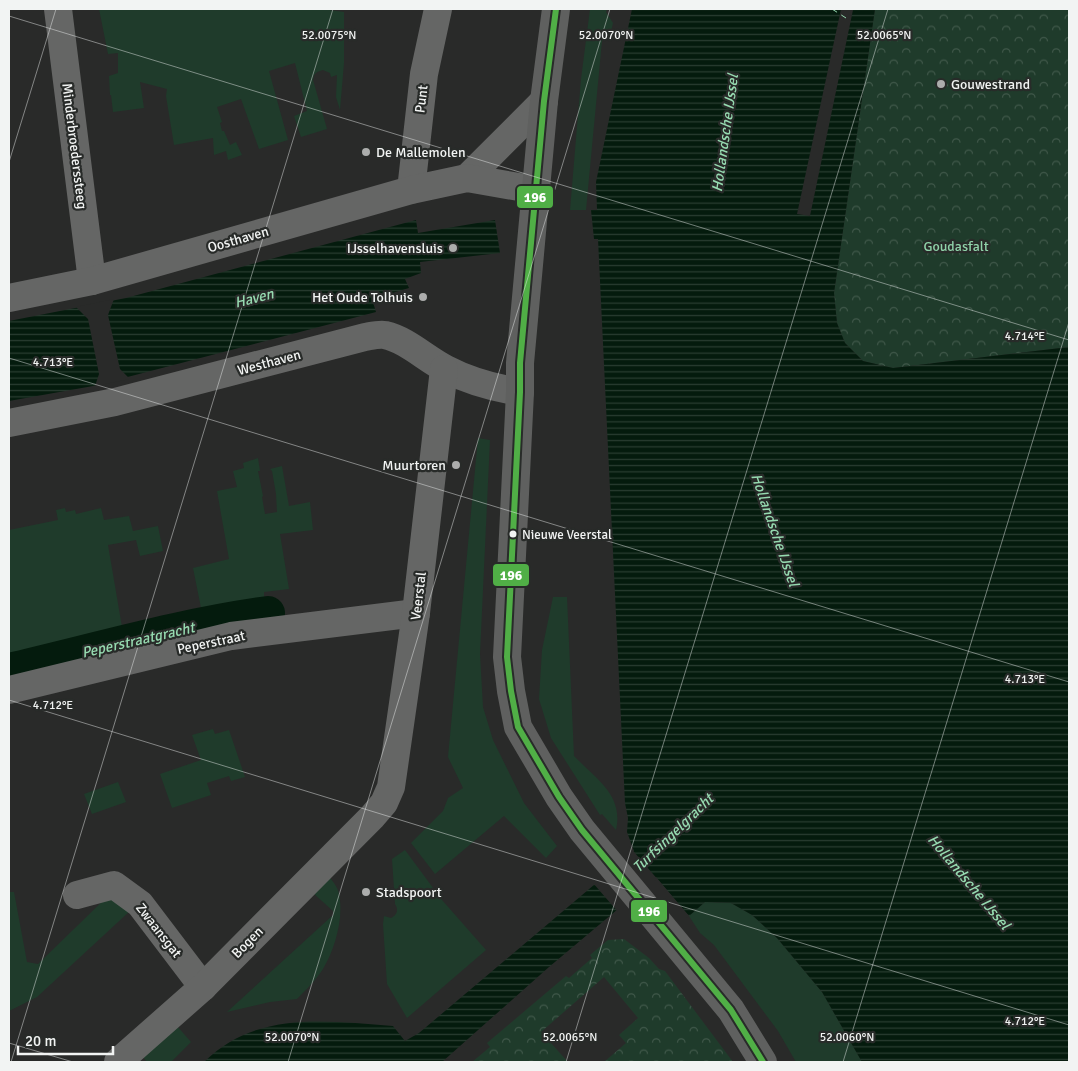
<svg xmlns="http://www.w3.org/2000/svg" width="1078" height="1071" font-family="Signika,sans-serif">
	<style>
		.green { fill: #1f3b2b }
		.forest { fill: url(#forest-crowns) }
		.water { fill: url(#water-rules) }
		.pier { fill: #292a29 }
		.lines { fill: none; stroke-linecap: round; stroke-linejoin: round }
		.canal { stroke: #041b0d; stroke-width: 34 }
		.ferry { stroke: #96dab0; stroke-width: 1; stroke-dasharray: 6 5; stroke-linecap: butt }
		.minor { stroke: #656665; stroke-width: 28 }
		.secondary { stroke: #5f605f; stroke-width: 28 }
		.bus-1-casing { stroke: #282b29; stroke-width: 10 }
		.bus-1 { stroke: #50af46; stroke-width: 6 }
		.ticks { fill: none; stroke: #f2f4f3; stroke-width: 1; stroke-opacity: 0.45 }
		.poi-dot { fill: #acadac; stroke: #282b29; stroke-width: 2 }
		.bus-dot { fill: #f2f4f3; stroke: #282b29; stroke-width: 2 }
		.labels { text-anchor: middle; stroke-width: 4.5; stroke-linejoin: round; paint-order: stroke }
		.bus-label { font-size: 13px; fill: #f2f4f3; stroke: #282b29; text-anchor: start }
		.poi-label { font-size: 14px; fill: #f2f4f3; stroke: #282b29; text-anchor: start }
		.street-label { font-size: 14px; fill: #f2f4f3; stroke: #282b29 }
		.park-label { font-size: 14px; fill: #8fd2a9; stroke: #282b29 }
		.water-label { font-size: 15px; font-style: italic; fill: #96dab0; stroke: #282b29 }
		.ticks-label { font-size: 12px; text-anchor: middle; fill: #f2f4f3; stroke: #282b29; stroke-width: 4.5; stroke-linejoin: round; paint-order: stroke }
		.line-badge { stroke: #282b29; stroke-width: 2 }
		.badge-label { font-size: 14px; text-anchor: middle; font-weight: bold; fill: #fff }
	</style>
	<defs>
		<pattern id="forest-crowns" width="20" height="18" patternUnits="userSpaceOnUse" patternTransform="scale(1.25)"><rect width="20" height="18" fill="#1f3b2b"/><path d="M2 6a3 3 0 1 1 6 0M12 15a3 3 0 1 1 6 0" fill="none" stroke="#40584a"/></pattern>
		<pattern id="water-rules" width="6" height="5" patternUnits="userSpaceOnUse" patternTransform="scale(1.25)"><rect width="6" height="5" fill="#041b0d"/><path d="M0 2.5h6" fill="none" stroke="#293d31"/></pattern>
	</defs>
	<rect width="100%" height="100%" fill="#292a29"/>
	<g class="green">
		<path d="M99,9H322L344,12V63L340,110L336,97L337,75L331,77L330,73L323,70C316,72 314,73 313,80L327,129L301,137L294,116L307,111L295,63L269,71L288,140L259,149L241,99L217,107L222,122L220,123L222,131H224L230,145L236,142L242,155L228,160L226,151L214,155L213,138L174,145L166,96L167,89L140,82L144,108L113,112L111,95H110L109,76L118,73V53L108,54Z"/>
		<path d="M590,9H607L606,12L613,23L610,36L602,41L586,210H570L581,79Z"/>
		<path d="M478,438L490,440L480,654L483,707L493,740L524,803L557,846L546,858L504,816L435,874L411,843L443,811L448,798L463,788L448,757Z"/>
		<path d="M258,458L260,471H258L263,496L262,497L265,514L277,512L276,494L272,471L270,469L282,466L289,506L310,502L313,530L280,534L289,589L264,592V601L201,608L193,568L229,559L217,491L237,487L233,471L244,468L243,463Z"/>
		<path d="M65,508L66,512L75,510L76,514L101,508L104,520L129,516L133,531L158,526L163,551L140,556L136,540L108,545L122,627L9,656V530L58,520L56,510Z"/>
		<path d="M553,597H567L574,756C596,779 624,795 616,830L602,814L600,815L551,738L539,699L542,650Z"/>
		<path d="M213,729L215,734L229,730L245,777L231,781L229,776L207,783L211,795L172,808L160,774L201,760L192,735Z"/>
		<path d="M118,782L126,802L92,814L84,794Z"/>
		<path d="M405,850L442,900L486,950L407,1018L387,984L383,924L384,916L391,918C397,915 399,910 395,904L392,859Z"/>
		<path d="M327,875C332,880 338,887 339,894C344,918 335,949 323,969C316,980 306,990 297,999L270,1002L227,1012L333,915V911L313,893Z"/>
		<path d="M9,892H14L27,962L38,964L111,893L131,910L37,997L9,1011Z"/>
		<path d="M705,902L731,903L752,915L777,938L822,992L862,1062H796L778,1031L714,945L700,933L689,916Z"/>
		<path d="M177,1026L191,1042L171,1062H147L143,1057Z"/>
	</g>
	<g class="forest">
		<path d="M875,9H1069V347L893,368L863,361L845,343L837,323L834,293Z"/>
		<path d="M624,939L649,958L659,969L665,971L733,1062H604L626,1043L619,1035L638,1018L604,977L541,1032L568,1062H472L490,1047L487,1043L566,976L569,978L592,958L590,955L608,940Z"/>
	</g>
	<g class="water">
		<path d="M632,9H875L834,293L837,323L845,343L863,361L893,368L1069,347V1062H862L822,992L777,938L752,915L731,903L705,902L689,916L656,877L549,967L442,1062H204C257,1010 326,1021 393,1026L405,1041L419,1033L634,851L627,832L628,818L625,803L598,239H594L591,210H597L596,182Z"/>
		<path d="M416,220L418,233L495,220L500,253L420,262L421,273L405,279L409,288L372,299L376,312L93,386L9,401V321L126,298Z"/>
	</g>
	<g class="pier">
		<path d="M841,9L853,10L810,216L797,214Z"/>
		<path d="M114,299L108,315L120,369L130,379L95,386L99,374L88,319L76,307Z"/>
		<path d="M629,846L689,916L687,918L655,880L618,912L593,883L631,850Z"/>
	</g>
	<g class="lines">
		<path class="canal" d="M9,670C95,650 180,625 268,613"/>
		<path class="ferry" d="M832,9L846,18"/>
		<g class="minor">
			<path d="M58,9L92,281"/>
			<path d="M467,178L544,101"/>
			<path d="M411,190L424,74L438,9"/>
			<path d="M9,298L92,281L411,190L467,178L536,190"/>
			<path d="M9,423L115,402L365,337C371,336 379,334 385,335C407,340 426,359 446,369C469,381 495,388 520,392"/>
			<path d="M9,690L231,636L416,613"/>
			<path d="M77,895L114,885L140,904L203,987"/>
			<path d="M118,1062L203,987L372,817L384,803L391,787L416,613L444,369"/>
		</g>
		<path class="secondary" d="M556,9L544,101L520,363V392L507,657L511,691L518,727L559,797L582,830L731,1010L763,1062"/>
		<defs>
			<path id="bus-1" d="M556,9L544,101L520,363V392L507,657L511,691L518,727L559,797L582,830L731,1010L763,1062"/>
		</defs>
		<use href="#bus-1" class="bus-1-casing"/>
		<use href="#bus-1" class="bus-1"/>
	</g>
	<path class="ticks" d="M9,16L1069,340M9,162L56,9M9,358L1069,682M9,700L1069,1025M9,1043L73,1062M11,1062L333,9M288,1062L610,9M566,1062L888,9M843,1062L1069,322"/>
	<g class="poi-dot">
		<circle cx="941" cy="84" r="5"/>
		<circle cx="366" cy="152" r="5"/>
		<circle cx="453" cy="248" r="5"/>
		<circle cx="423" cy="297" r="5"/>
		<circle cx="456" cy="465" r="5"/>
		<circle cx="366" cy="892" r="5"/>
	</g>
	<circle class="bus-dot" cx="513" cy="534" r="4.5"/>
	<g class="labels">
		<g class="bus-label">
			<text x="522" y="539">Nieuwe Veerstal</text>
		</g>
		<g class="poi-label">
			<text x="951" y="89">Gouwestrand</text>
			<text x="376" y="157">De Mallemolen</text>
			<text x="443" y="253" text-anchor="end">IJsselhavensluis</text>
			<text x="413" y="302" text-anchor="end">Het Oude Tolhuis</text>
			<text x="446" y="470" text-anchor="end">Muurtoren</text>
			<text x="376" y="897">Stadspoort</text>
		</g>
		<g class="street-label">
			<text transform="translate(421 99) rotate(-83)" y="5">Punt</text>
			<text transform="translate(75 146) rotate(83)" y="5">Minderbroederssteeg</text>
			<text transform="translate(238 239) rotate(-16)" y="5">Oosthaven</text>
			<text transform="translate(269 362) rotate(-15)" y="5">Westhaven</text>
			<text transform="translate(418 596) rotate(-83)" y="5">Veerstal</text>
			<text transform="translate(211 642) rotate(-12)" y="5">Peperstraat</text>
			<text transform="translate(159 930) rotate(52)" y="5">Zwaansgat</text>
			<text transform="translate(247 942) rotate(-45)" y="5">Bogen</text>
		</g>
		<g class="park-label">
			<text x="956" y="251">Goudasfalt</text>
		</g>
		<g class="water-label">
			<text transform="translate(725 133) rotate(-82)" y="5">Hollandsche IJssel</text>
			<text transform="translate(254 298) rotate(-14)" y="5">Haven</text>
			<text transform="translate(775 530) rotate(71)" y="5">Hollandsche IJssel</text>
			<text transform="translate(138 640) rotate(-13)" y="5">Peperstraatgracht</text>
			<text transform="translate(673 833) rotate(-44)" y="5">Turfsingelgracht</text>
			<text transform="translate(969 882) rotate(50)" y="5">Hollandsche IJssel</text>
		</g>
	</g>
	<g class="ticks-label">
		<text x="329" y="39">52.0075°N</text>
		<text x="606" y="39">52.0070°N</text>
		<text x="884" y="39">52.0065°N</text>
		<text x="1025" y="340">4.714°E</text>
		<text x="53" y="366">4.713°E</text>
		<text x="1025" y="683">4.713°E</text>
		<text x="53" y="709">4.712°E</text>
		<text x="1025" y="1025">4.712°E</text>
		<text x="292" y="1041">52.0070°N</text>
		<text x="570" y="1041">52.0065°N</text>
		<text x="847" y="1041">52.0060°N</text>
	</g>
	<g class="line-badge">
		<rect x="516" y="185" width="38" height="24" rx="5" fill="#50af46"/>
		<rect x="492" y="563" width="38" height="24" rx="5" fill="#50af46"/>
		<rect x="630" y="899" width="38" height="24" rx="5" fill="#50af46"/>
	</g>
	<g class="badge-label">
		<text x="535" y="202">196</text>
		<text x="511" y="580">196</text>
		<text x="649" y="916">196</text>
	</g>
	<rect width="1078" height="1071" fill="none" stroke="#f2f4f3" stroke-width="20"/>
	<path d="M18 1046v8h95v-8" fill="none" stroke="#f2f4f3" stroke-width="2.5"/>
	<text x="25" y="1046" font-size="15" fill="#f2f4f3" stroke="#282b29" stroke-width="4" paint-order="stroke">20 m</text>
</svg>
